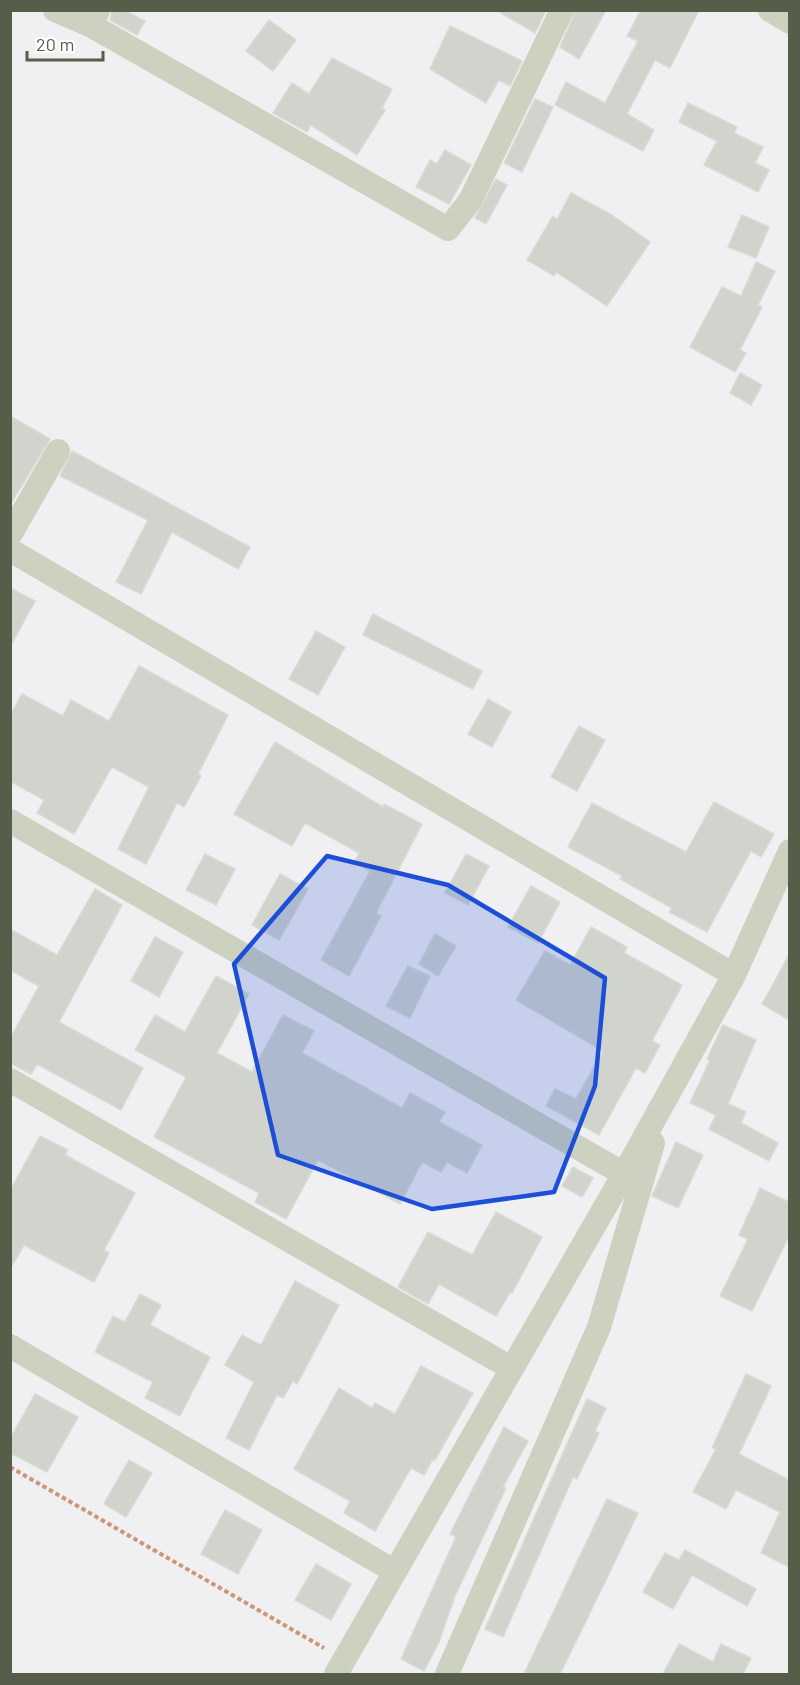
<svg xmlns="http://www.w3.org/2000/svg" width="800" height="1685" font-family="Barlow,sans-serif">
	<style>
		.building { fill: #d0d4cc; stroke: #d7dbd4; stroke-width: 1.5 }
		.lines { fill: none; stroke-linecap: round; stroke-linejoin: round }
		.path { stroke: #cd9676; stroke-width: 4; stroke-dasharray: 4.5 3; stroke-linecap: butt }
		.minor { stroke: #ccd1c0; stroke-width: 24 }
		.marked { fill: #1d4ed8; fill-opacity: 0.2; stroke: #1d4ed8; stroke-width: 4.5; stroke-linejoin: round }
	</style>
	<rect width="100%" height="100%" fill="#f0f0f2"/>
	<g class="building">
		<path d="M112,10H124L145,21L137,35L110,20Z"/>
		<path d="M496,10H546L535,33Z"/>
		<path d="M576,10H606L579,59L560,47Z"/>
		<path d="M641,10H699L670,68L655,60L627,114L654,130L643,151L555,105L566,82L605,103L638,41L627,36Z"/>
		<path d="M269,20L296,40L273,71L246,51Z"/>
		<path d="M450,26L522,61L510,86L499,80L486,103L430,69Z"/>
		<path d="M332,58L392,89L382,108L385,110L357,155L311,125L307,132L273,113L292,83L309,94Z"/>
		<path d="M535,99L553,107L522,172L504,163Z"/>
		<path d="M688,103L737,127L734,133L763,147L755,163L769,170L758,192L704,165L717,141L679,122Z"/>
		<path d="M445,150L471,165L449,204L416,187L430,160L437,164Z"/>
		<path d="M496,179L507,185L486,224L475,218Z"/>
		<path d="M571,193L610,214L650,242L607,306L556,272L554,276L527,260L553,216L557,219Z"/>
		<path d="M742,215L769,227L756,258L728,247Z"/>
		<path d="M756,262L775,271L758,305L762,307L740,350L746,353L735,372L690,347L722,287L741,296Z"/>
		<path d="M740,373L762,385L751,405L730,393Z"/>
		<path d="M10,416L50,439L10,505Z"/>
		<path d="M72,451L250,547L238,569L172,532L141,594L116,582L148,520L60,476Z"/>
		<path d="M10,588L35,601L10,647Z"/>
		<path d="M373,614L482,671L473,689L363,635Z"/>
		<path d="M316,631L345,647L318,695L289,679Z"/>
		<path d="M139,666L228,715L198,774L201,776L184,807L177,803L146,864L118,849L149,787L112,767L74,834L37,813L44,800L10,781V716L22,694L63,716L71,700L109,721Z"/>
		<path d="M488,699L511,712L492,747L468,734Z"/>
		<path d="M579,726L605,740L577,791L551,777Z"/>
		<path d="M275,742L383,807L384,804L422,824L376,913L381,916L349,976L321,960L370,871L354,862L359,853L305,823L292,846L234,814Z"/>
		<path d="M714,802L774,834L761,857L751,851L707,932L669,912L672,908L620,879L622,876L568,847L592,803L686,852Z"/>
		<path d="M205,854L235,869L216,905L186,890Z"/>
		<path d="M466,854L489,866L468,905L445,893Z"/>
		<path d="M280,874L308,889L279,940L252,925Z"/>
		<path d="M531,886L560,902L538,943L508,927Z"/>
		<path d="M95,889L122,905L59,1022L143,1068L121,1110L37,1064L31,1074L10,1063V1039L39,986L10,970V929L57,955Z"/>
		<path d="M591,927L627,947L624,953L682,985L652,1041L660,1045L645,1073L636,1068L599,1135L546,1106L555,1089L576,1099L603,1051L516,1000L545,951L570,965Z"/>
		<path d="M435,934L456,946L438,976L419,964Z"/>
		<path d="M155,937L183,952L159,997L131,981Z"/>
		<path d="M789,955V1020L762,1004Z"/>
		<path d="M408,966L430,976L410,1018L386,1006Z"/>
		<path d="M216,976L249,994L217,1053L252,1072L283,1015L314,1031L302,1053L402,1108L410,1093L445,1112L439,1122L482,1145L467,1173L447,1162L441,1172L422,1162L400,1204L318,1160L286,1219L255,1202L259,1193L154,1137L186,1077L135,1050L155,1015L185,1032Z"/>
		<path d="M723,1025L756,1040L728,1104L746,1112L741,1123L778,1143L769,1161L709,1129L716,1115L690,1103L710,1060L707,1059Z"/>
		<path d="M40,1136L68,1150L65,1155L135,1193L104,1250L109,1253L94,1282L24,1245L10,1269V1191Z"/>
		<path d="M676,1142L703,1155L678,1208L652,1196Z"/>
		<path d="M573,1167L593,1178L582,1197L562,1186Z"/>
		<path d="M760,1188L789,1202V1236L752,1311L720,1296L748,1239L739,1235Z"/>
		<path d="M496,1212L542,1237L512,1293L510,1292L496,1316L439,1284L428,1304L398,1287L428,1232L472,1255Z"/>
		<path d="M295,1281L339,1305L297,1384L293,1381L283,1398L277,1395L249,1450L226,1438L254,1382L225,1365L242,1335L261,1345Z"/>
		<path d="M140,1294L161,1305L150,1325L210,1357L180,1416L145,1398L153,1382L95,1352L113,1316L125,1322Z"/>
		<path d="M421,1366L473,1393L435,1460L433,1459L424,1475L411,1468L375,1531L344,1513L350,1501L294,1469L339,1388L372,1408L375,1403L395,1414Z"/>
		<path d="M746,1374L771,1386L739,1454L789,1480V1567L761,1553L780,1512L736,1490L726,1509L693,1492L716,1449L712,1448Z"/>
		<path d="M35,1394L78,1417L47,1472L10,1453V1439Z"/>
		<path d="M587,1399L606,1408L595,1431L599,1433L577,1479L573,1477L503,1637L485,1629Z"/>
		<path d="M504,1427L528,1441L503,1487L506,1488L455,1596L439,1642L424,1671L401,1659L456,1537L450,1534Z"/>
		<path d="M129,1460L152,1473L126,1517L104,1504Z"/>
		<path d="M607,1499L638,1513L605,1582L560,1674H524Z"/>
		<path d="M225,1510L262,1530L238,1574L201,1554Z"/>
		<path d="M685,1550L756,1589L747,1606L692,1575L673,1609L643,1592L665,1553L679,1560Z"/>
		<path d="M316,1564L351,1584L331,1620L295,1600Z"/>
		<path d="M679,1644L713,1662L721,1644L751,1658L743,1674H663Z"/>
	</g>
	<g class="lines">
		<path class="path" d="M10,1467L324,1648"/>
		<g class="minor">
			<path d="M55,10L92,26L98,10"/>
			<path d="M770,10L790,22"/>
			<path d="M92,26L448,229L470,201L562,10"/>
			<path d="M10,535L58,451"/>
			<path d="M10,550L734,975"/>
			<path d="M10,821L624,1174"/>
			<path d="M10,1080L511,1368"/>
			<path d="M10,1346L394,1571"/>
			<path d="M336,1674L624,1174L734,975L790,851"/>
			<path d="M447,1674L599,1327L653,1143"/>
		</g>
	</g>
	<path class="marked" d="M327,856L448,885L605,978L595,1086L554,1192L432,1209L278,1155L234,964Z"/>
	<rect width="800" height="1685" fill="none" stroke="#565d48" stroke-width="24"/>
	<path d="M27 51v9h76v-9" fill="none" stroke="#565d48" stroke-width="3"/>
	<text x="36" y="51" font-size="18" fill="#565d48" stroke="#ffffff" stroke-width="4.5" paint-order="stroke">20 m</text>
</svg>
